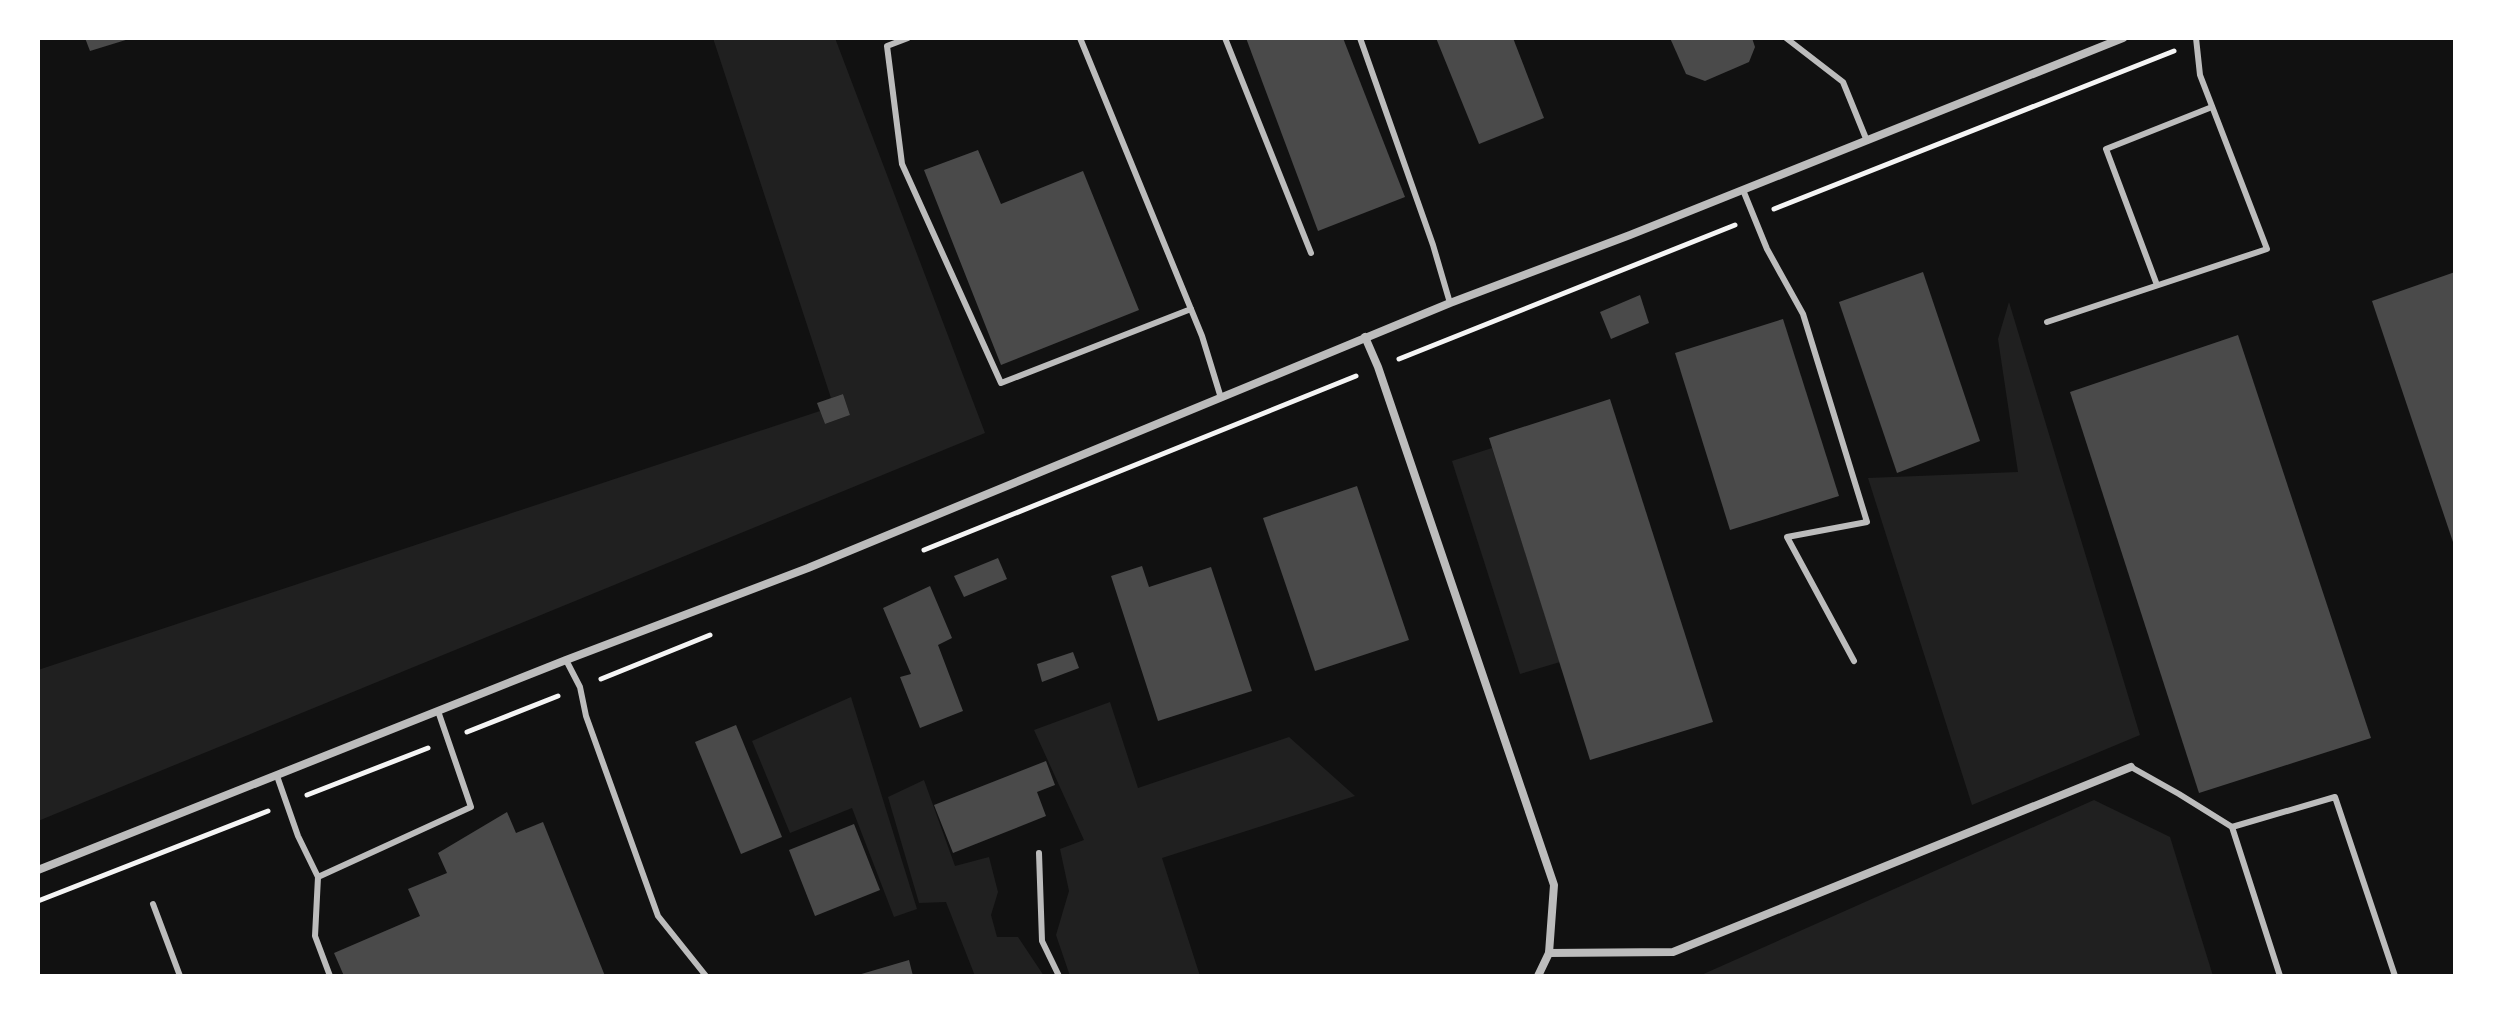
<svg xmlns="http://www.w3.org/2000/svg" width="2493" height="1014" font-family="'Noto Sans',sans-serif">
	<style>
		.green { fill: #202020 }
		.building { fill: #4a4a4a }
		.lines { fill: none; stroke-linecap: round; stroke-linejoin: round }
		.path { stroke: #f5f5f5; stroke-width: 5 }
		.service { stroke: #bcbcbc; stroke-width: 6 }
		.minor { stroke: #bcbcbc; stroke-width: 8 }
	</style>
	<rect width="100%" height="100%" fill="#111"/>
	<g class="green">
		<path d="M713,38H835L985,433L38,821V670L820,411L825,424L850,415L843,394L831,398Z"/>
		<path d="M2009,302L2140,735L1972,805L1868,478L2018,472L1998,339Z"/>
		<path d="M1492,448L1560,662L1520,674L1452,461Z"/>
		<path d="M851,697L917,909L894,917L852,808L790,833L752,741Z"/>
		<path d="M1110,702L1138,788L1289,737L1355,796L1162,858L1200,976H1070L1056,935L1069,891L1060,849L1084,840L1034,730Z"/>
		<path d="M924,780L955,866L989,857L998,892L991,915L997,937H1018L1044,976H975L946,902L919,903L888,797Z"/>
		<path d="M2094,800L2170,837L2213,976H1699Z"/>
	</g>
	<g class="building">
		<path d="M85,38H129V39L90,51Z"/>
		<path d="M1246,38H1343L1405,197L1318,231Z"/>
		<path d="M1436,38H1513L1544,118L1479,144Z"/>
		<path d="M1670,38H1752L1755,47L1749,62L1705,81L1686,74Z"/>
		<path d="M978,150L1001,204L1083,171L1139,310L1001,365L924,170Z"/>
		<path d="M1923,272L1980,441L1897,473L1839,302Z"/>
		<path d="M2455,272V545H2454L2372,301Z"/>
		<path d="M1640,295L1649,323L1611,339L1600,312Z"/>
		<path d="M1783,319L1839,496L1730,530L1675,353Z"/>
		<path d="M2238,335L2371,738L2199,793L2070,392Z"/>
		<path d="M843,394L850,415L825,424L817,403Z"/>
		<path d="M1610,399L1713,722L1590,760L1489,438Z"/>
		<path d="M1357,486L1409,640L1315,671L1263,518Z"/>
		<path d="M998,558L1007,579L964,597L954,576Z"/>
		<path d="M1142,566L1149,587L1211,567L1252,691L1158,721L1111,576Z"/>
		<path d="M930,586L952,638L938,645L963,711L920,728L900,677L911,674L883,608Z"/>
		<path d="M1073,652L1079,668L1042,682L1037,664Z"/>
		<path d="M736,725L782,837L741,854L695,742Z"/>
		<path d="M1046,761L1055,785L1037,792L1046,816L953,853L934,805Z"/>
		<path d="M507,812L516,833L543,822L605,976H344L334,953L420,916L408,889L447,873L438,853Z"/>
		<path d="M854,824L880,890L815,916L789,850Z"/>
		<path d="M909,960L913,976H858V975Z"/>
	</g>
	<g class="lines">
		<g class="path">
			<path d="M1774,209L2174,51"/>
			<path d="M1399,359L1735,225"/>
			<path d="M924,550L1356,376"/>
			<path d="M601,679L710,635"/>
			<path d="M467,732L558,696"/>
			<path d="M307,795L428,748"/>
			<path d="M38,901L268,811"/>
		</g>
		<g class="service">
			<path d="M908,38L887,46L902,164L1001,383L1191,309"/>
			<path d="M1080,38L1202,336L1221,398"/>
			<path d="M1225,38L1311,253"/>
			<path d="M1360,38L1433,245L1450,303"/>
			<path d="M1786,38L1843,82L1867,141"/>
			<path d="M1743,190L1767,249L1803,314L1867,522L1787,537L1854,661"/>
			<path d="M2157,285L2106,149L2212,107"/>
			<path d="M2047,322L2267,249L2200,75L2196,38"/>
			<path d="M566,660L580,687L586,716L658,916L706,976"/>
			<path d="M2131,767L2179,794L2232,827L2280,976"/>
			<path d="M277,776L298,836L318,877L471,807L438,711"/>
			<path d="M2232,827L2335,797L2395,976"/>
			<path d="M1039,853L1042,941L1059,976"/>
			<path d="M318,877L315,936L330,976"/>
			<path d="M153,904L180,976"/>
		</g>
		<g class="minor">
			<path d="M1365,337L1378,367L1554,885L1549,953L1538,976"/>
			<path d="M38,870L566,660L808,568L1450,303L1630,235L2123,38"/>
			<path d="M1549,953L1673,952L2131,767"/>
		</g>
	</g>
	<rect width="2493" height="1014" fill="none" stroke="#ffffff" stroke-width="80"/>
</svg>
